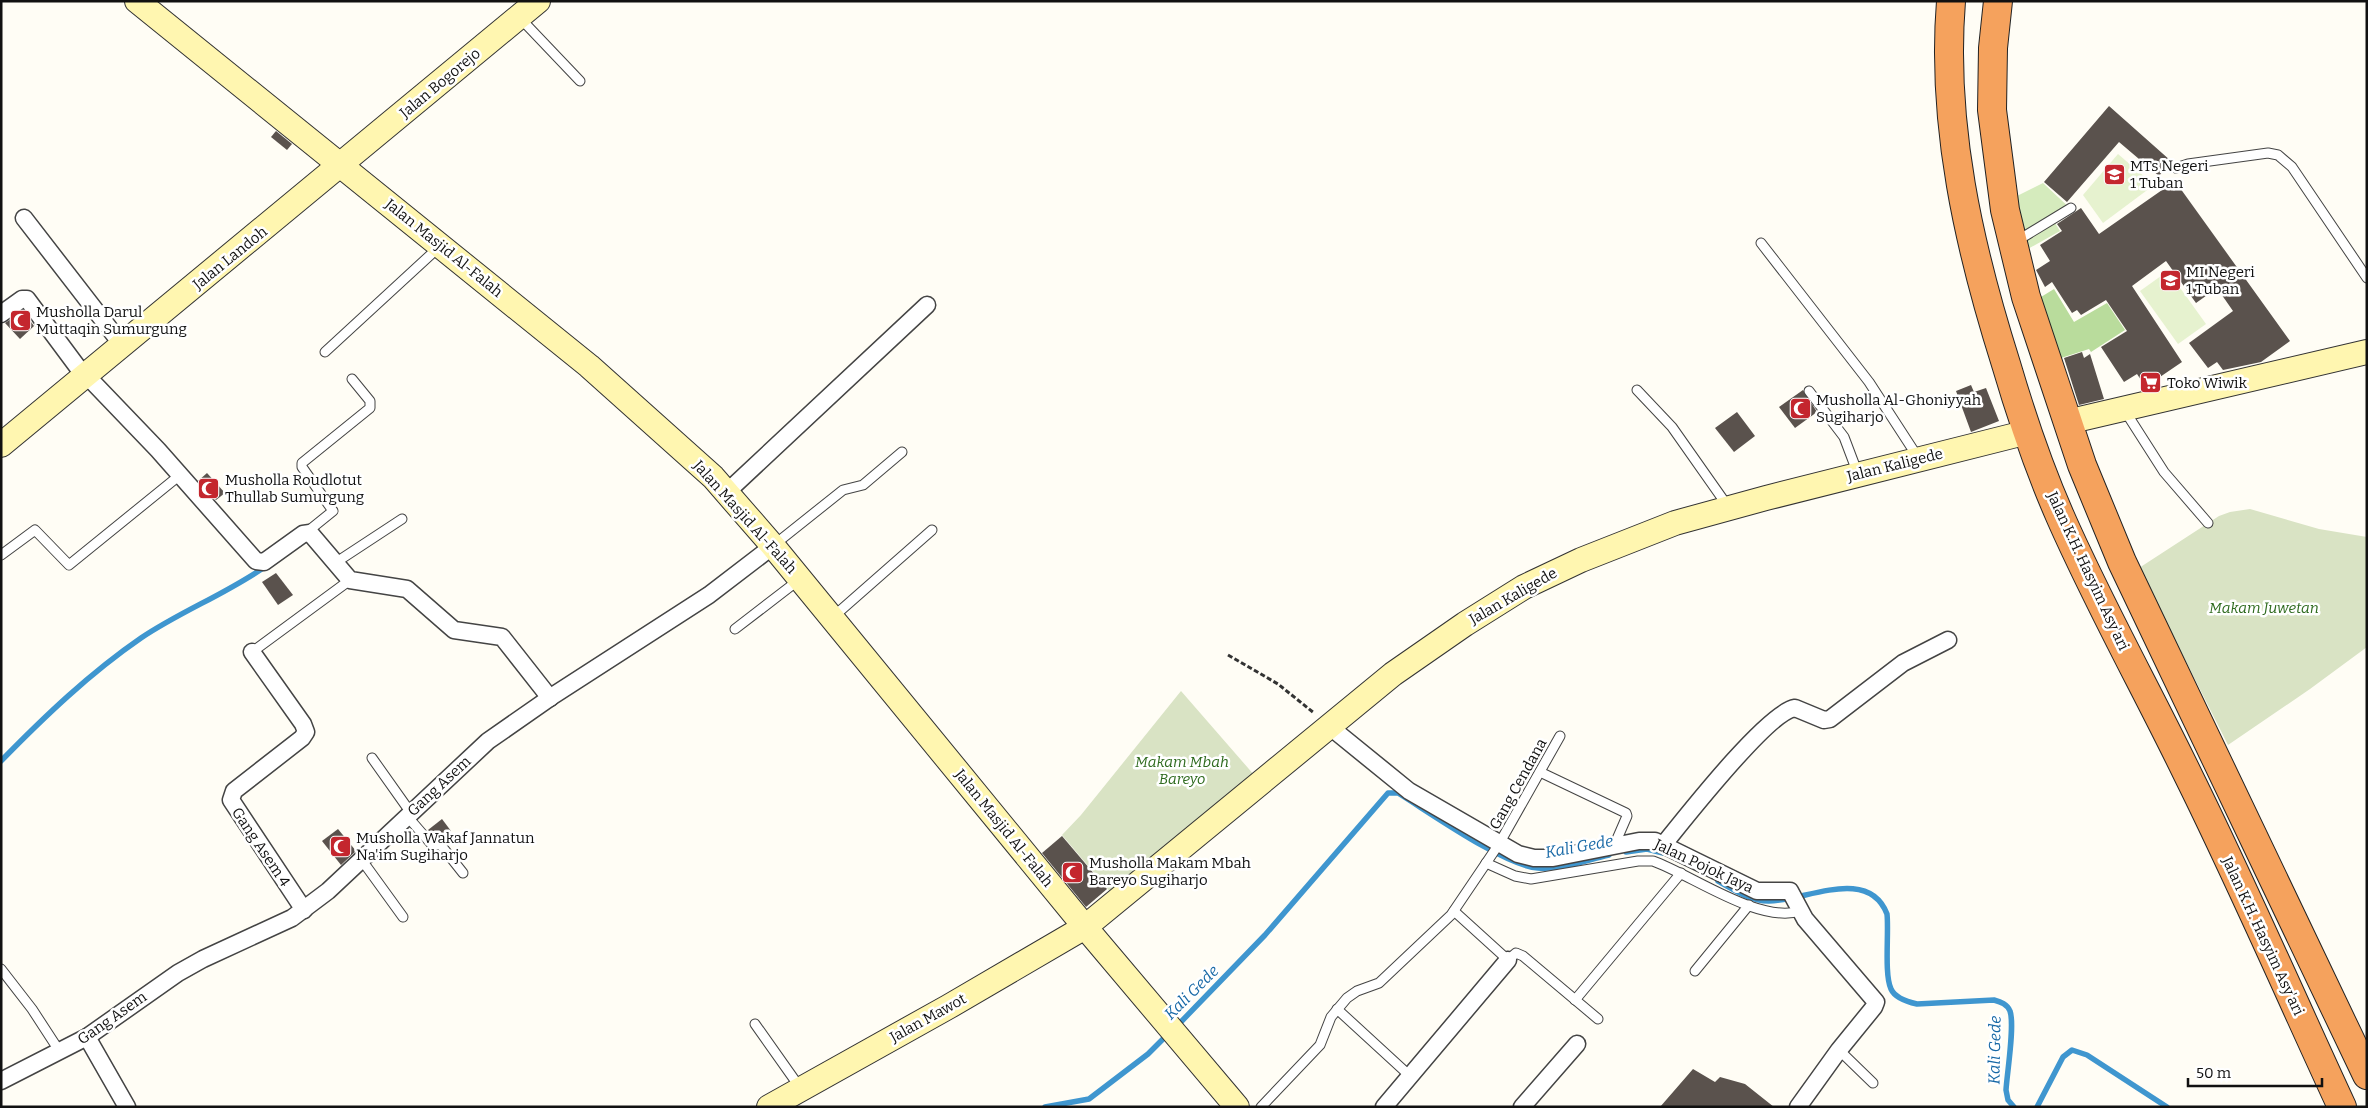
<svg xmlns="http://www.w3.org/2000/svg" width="2368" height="1108" font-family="Bitter,serif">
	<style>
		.green { fill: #d5ebbd }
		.forest { fill: #b9dc9c }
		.cemetery { fill: #d9e3c4 }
		.pitch { fill: #e6f2cf }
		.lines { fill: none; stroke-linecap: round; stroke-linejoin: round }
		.stream { stroke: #3f96cf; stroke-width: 5.5 }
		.building { fill: #5a524d }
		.lane-casing { stroke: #444; stroke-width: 11 }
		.street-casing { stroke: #444; stroke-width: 19 }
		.secondary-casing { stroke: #333; stroke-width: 26 }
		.highway-casing { stroke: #222; stroke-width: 30 }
		.path { stroke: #333; stroke-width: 3; stroke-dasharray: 5 2.5; stroke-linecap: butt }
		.lane { stroke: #fff; stroke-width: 9 }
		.street { stroke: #fff; stroke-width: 16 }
		.secondary { stroke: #fff6b0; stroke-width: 24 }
		.highway { stroke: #f5a25d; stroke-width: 28 }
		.labels { text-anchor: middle; stroke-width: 5; stroke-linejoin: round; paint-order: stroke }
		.street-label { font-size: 15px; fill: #111; stroke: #fff }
		.poi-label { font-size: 15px; fill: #111; stroke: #fff; text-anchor: start }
		.park-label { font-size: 15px; font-style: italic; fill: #2f6b1f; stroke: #fff }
		.water-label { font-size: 16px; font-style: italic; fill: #1768a6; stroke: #fff }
	</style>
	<rect width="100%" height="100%" fill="#fffdf5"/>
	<path class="green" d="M2043,183L2073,211L2055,223L2060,231L2026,250L2015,197Z"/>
	<path class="forest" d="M2054,289L2074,322L2107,303L2125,330L2091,352L2089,349L2061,358L2041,297Z"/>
	<g class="cemetery">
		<path d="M2250,509L2319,529L2367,537V647L2310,689L2228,745L2139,568L2219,516L2230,512Z"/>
		<path d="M1181,691L1255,776L1112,894L1062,835L1081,815Z"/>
	</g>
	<g class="pitch">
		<path d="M2118,154L2154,185L2103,223L2083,195Z"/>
		<path d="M2168,271L2206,324L2178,344L2140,291Z"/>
	</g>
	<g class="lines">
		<g class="stream">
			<path d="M1,761C44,717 90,673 141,638C181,611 226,594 266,566"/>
			<path d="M1626,852L1647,849L1663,853"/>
			<path d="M1718,881C1733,889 1750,901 1768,901C1803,902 1868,865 1887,914C1889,932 1884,974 1891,989C1895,998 1908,1002 1917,1004L1994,1000C2001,1002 2007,1004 2010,1011C2015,1025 2007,1073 2006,1090L2008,1100L2014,1107"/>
			<path d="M1177,1026L1265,935L1388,793H1398C1429,812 1505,866 1538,868C1561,870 1586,860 1609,855"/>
			<path d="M1045,1107L1089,1099L1148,1054L1168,1034"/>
			<path d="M2037,1107L2063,1057L2072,1050L2087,1055L2167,1107"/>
		</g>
	</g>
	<g class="building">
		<path d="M2109,106L2171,161L2159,176L2119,142L2067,202L2044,182Z"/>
		<path d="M276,131L292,144L287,150L271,137Z"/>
		<path d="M2175,181L2290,341L2261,362L2223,370L2217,362L2208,368L2189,343L2233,311L2217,288L2196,303L2166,261L2132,286L2182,362L2157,379L2161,386L2147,389L2137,374L2124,382L2101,347L2127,331L2106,300L2081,315L2077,310L2072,313L2052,282L2045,287L2036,270L2050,261L2040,245L2062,231L2057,224L2081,208L2099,234Z"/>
		<path d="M23,311L34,326L20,339L5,323Z"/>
		<path d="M2082,352L2084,358L2090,354L2104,399L2079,405L2064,358Z"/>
		<path d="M1971,385L1974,392L1986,388L1999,421L1971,432L1956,391Z"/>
		<path d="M1803,390L1817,412L1795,428L1779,407Z"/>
		<path d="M1737,412L1755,436L1734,452L1715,428Z"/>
		<path d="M207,473L225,493L216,500L198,481Z"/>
		<path d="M276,573L293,595L278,605L262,582Z"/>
		<path d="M442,819L451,831L442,838L435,839L428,830Z"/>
		<path d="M338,829L356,851L341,865L322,841Z"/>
		<path d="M1062,836L1107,889L1086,907L1042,853Z"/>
		<path d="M1693,1069L1715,1082L1720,1077L1745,1084L1774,1107H1660Z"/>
	</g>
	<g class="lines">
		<defs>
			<g id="lane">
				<path d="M520,18L580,81"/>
				<path d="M2176,168L2188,164L2268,153L2278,155L2292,167L2367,278"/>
				<path d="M2015,242L2071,208"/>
				<path d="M1761,243L1869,382L1919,459"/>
				<path d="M325,352L439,247"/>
				<path d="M1637,390L1672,427L1729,508"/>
				<path d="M1809,391L1844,437L1858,474"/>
				<path d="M2125,411L2164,472L2208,523"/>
				<path d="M307,532L333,511L302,467V463L370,408V401L352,379"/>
				<path d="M774,545L843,490L863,485L902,452"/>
				<path d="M1,555L35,530L69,565L180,475"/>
				<path d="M335,563L402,519"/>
				<path d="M833,617L932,530"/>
				<path d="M735,629L800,579"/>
				<path d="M252,652L350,580"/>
				<path d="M372,758L411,813"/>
				<path d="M1540,772L1626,813L1627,816L1614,846"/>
				<path d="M407,816L433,846L440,844L463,873"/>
				<path d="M361,859L403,917"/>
				<path d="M1486,863L1515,876L1531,879L1638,861H1653C1692,875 1759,924 1800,911"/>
				<path d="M1454,911L1508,960L1516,953L1523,956L1598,1019"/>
				<path d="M1,969L32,1009L60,1052"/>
				<path d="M1695,971L1749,905"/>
				<path d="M1575,1000L1681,873"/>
				<path d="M1337,1009L1410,1076"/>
				<path d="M755,1024L801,1089"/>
				<path d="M1839,1050L1873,1083"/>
				<path d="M1261,1107L1320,1045L1331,1017L1347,998L1357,991L1379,983L1451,915L1499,844L1560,736"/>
			</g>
			<g id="street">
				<path d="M24,218L123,346"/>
				<path d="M1,314L22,299H27L85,377"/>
				<path d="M87,376L158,450L256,561L264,562L303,534L310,533L350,580L407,589L454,630L502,637L550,698"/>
				<path d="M727,492L927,305"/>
				<path d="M252,652L303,724L306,732L302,738L234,791L231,800L304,910"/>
				<path d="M1329,726L1409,791L1518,854L1534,858H1553L1639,841H1655L1757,891H1790L1805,919L1876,1002L1874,1007L1839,1050L1798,1107"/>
				<path d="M1664,844C1685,818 1768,712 1795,708L1824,720L1830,719L1903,663L1948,640"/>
				<path d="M87,1037L127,1107"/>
				<path d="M1,1081L87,1037L178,973L203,959L292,918L328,891L488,741L554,695L709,595L773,546"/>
				<path d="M1384,1107L1508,960"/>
				<path d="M1522,1107L1577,1044"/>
			</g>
			<g id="secondary">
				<path d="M137,1L589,366L713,477L773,546L1085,927L1237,1107"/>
				<path d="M2067,422L2367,352"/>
				<path d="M1,445L538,1"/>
				<path d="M769,1107L948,1007L1085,927L1393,674L1465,624L1524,587L1581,560L1675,523L1766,498L2028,432"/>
			</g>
			<g id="highway">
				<path d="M1951,1C1941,124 1969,247 2006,364C2021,415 2038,466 2060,516C2099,605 2147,690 2189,777C2243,886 2291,997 2342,1107"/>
				<path d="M1998,1L1993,48L1992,110L2005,210L2026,297L2082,465L2122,562L2367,1075"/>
			</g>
		</defs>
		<use href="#lane" class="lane-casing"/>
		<use href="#street" class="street-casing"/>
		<use href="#secondary" class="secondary-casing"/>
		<use href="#highway" class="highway-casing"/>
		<path class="path" d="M1228,655L1278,684L1314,713"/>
		<use href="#lane" class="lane"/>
		<use href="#street" class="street"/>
		<use href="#secondary" class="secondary"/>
		<use href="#highway" class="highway"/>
	</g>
	<defs>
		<symbol id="school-square" viewBox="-11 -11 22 22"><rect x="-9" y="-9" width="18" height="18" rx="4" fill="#c4262e" stroke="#fff"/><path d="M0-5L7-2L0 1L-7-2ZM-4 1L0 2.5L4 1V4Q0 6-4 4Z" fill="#fff"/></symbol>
		<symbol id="mosque-square" viewBox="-11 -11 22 22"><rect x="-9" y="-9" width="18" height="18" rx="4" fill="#c4262e" stroke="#fff"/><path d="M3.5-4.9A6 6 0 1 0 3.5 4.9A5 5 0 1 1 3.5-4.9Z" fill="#fff"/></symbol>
		<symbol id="supermarket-square" viewBox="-11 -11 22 22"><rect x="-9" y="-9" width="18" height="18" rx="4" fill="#c4262e" stroke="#fff"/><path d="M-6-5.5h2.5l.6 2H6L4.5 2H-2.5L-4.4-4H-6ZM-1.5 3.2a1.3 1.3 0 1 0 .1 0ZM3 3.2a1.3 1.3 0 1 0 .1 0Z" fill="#fff"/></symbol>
	</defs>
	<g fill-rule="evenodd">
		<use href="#school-square" x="2102" y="162" width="25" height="25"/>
		<use href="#school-square" x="2158" y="268" width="25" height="25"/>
		<use href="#mosque-square" x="8" y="308" width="25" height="25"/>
		<use href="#supermarket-square" x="2138" y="370" width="25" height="25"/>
		<use href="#mosque-square" x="1788" y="396" width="25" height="25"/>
		<use href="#mosque-square" x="196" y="476" width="25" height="25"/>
		<use href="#mosque-square" x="328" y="834" width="25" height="25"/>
		<use href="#mosque-square" x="1060" y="860" width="25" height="25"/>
	</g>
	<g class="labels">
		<g class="street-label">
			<text transform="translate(440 83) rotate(-40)" y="5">Jalan Bogorejo</text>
			<text transform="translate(444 248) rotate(39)" y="5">Jalan Masjid Al-Falah</text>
			<text transform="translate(230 258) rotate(-39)" y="5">Jalan Landoh</text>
			<text transform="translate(1895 465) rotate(-14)" y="5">Jalan Kaligede</text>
			<text transform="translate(745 517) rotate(48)" y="5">Jalan Masjid Al-Falah</text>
			<text transform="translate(2088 571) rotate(65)" y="5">Jalan K.H. Hasyim Asy'ari</text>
			<text transform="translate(1513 596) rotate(-30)" y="5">Jalan Kaligede</text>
			<text transform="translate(1518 784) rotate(-61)" y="5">Gang Cendana</text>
			<text transform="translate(439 786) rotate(-43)" y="5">Gang Asem</text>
			<text transform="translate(1004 828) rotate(51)" y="5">Jalan Masjid Al-Falah</text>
			<text transform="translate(261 847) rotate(56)" y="5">Gang Asem 4</text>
			<text transform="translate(1704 866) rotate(25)" y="5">Jalan Pojok Jaya</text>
			<text transform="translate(2263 936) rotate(65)" y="5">Jalan K.H. Hasyim Asy'ari</text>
			<text transform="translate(112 1018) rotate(-35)" y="5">Gang Asem</text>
			<text transform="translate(928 1018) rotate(-29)" y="5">Jalan Mawot</text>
		</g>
		<g class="poi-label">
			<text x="2130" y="171">MTs Negeri<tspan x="2130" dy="17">1 Tuban</tspan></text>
			<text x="2186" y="277">MI Negeri<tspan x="2186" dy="17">1 Tuban</tspan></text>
			<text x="36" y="317">Musholla Darul<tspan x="36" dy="17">Muttaqin Sumurgung</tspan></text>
			<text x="2167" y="388">Toko Wiwik</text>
			<text x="1816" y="405">Musholla Al-Ghoniyyah<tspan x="1816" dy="17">Sugiharjo</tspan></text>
			<text x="225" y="485">Musholla Roudlotut<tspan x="225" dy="17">Thullab Sumurgung</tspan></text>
			<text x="356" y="843">Musholla Wakaf Jannatun<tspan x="356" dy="17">Na'im Sugiharjo</tspan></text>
			<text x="1089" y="868">Musholla Makam Mbah<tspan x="1089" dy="17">Bareyo Sugiharjo</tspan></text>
		</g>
		<g class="park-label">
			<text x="2264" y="613">Makam Juwetan</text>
			<text x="1182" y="767">Makam Mbah<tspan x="1182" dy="17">Bareyo</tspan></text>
		</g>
		<g class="water-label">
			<text transform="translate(1579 846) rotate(-10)" y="6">Kali Gede</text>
			<text transform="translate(1191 992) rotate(-45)" y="6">Kali Gede</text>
			<text transform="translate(1994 1050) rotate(-89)" y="6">Kali Gede</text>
		</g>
	</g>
	<rect width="2368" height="1108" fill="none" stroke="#111111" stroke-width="5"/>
	<path d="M2188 1078v8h134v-8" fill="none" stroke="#111111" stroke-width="2.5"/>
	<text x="2196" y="1078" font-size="15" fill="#111111" stroke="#ffffff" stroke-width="4" paint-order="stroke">50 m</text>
</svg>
